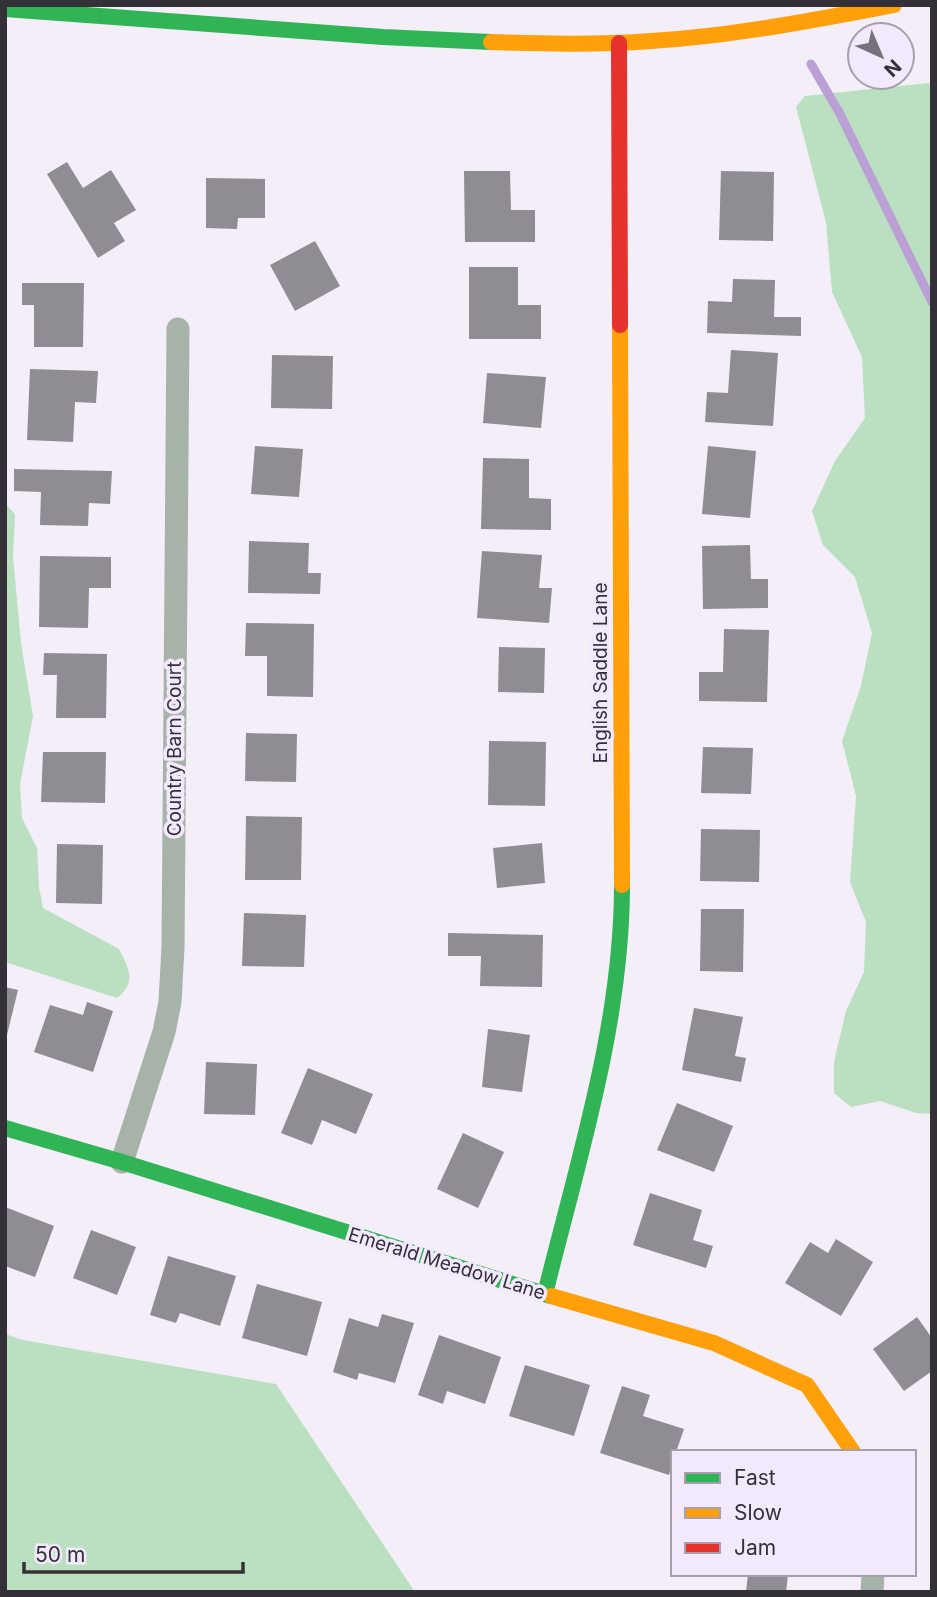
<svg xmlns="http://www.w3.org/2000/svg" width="937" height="1597" font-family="Inter,sans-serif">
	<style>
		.forest { fill: #bbdfc1 }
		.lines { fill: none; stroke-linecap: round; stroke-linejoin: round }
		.stream { stroke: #baa0d4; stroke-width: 9 }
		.building { fill: #8f8c93 }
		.street { stroke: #a7b2a9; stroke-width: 23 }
		.fast { stroke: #30b455; stroke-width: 16 }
		.slow { stroke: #ff9f0a; stroke-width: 16 }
		.jam { stroke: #e5322d; stroke-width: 16 }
		.labels { text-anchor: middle; stroke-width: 7; stroke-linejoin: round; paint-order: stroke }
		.street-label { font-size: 19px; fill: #333037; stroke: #f2eafc }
	</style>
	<rect width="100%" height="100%" fill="#f3eef8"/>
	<g class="forest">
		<path d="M929,83L932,89V1114L916,1113L880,1101L851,1107L834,1093V1062L846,1011L864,972L866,922L850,882L856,796L842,741L861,686L872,633L855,577L823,545L812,511L835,461L865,418L862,357L832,292L826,222L796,107L805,96Z"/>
		<path d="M5,503L15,514L13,557L21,643L33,716L20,784L22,818L37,848L39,887L43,908L119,949C129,969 137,982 117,998L5,962Z"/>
		<path d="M5,1334L23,1340L276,1384L415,1592H5Z"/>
	</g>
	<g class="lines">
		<path class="stream" d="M811,64L840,114L932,302"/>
	</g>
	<g class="building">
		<path d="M67,162L83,188L111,170L136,210L114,223L125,241L98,258L47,174Z"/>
		<path d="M464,171H510L511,210H535V242H465Z"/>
		<path d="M721,171L774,172L773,241L719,240Z"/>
		<path d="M206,178L265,179V218H238L237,229L206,228Z"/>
		<path d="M315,241L340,286L295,311L270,265Z"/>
		<path d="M469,267H518V305H541V339H469Z"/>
		<path d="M733,279L775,280L774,317H801V336L707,333L708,301L732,302Z"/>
		<path d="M22,283H84L83,347H34V305H22Z"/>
		<path d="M731,350L778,353L773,426L705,422L707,392L728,393Z"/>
		<path d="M272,355L333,356L332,409L271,408Z"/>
		<path d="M30,369L98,371L96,403L75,402L73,442L27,440Z"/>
		<path d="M487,373L546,377L541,428L483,423Z"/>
		<path d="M255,446L303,449L299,497L251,494Z"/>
		<path d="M708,446L756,451L750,518L702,514Z"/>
		<path d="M483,458L529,459V498L551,499V530L481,529Z"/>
		<path d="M14,469L112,471L110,504L89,503L88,526L40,525L41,492L14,491Z"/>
		<path d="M249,541L309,543L308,573H321L320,594L248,593Z"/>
		<path d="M750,545L751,579H768V608L703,609L702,546Z"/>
		<path d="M482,551L542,555L539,588H552L549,623L477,618Z"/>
		<path d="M40,556L111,557V588H89L88,628L39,627Z"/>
		<path d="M246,623L314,624L313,697L267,696V656H245Z"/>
		<path d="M724,629L769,630L767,702L699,701V672H723Z"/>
		<path d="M499,647L545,648L544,693L498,692Z"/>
		<path d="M44,653L107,654L106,718H56L57,675H43Z"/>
		<path d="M246,733L297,734L296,782L245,781Z"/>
		<path d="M489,741L546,742L545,806L488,805Z"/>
		<path d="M703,747L753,748L751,794L701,793Z"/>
		<path d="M43,752H106L105,803L41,802Z"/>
		<path d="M246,816L302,817L301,880H245Z"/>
		<path d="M701,829L760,830L759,882L700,881Z"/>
		<path d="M542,843L545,883L497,888L493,848Z"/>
		<path d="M57,844L103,845L102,904L56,903Z"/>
		<path d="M701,909H744L743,972L700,971Z"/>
		<path d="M244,913L306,915L304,967L242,966Z"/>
		<path d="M448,933L543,935L542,987L480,986L481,956H448Z"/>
		<path d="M5,987L18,990L6,1039H5Z"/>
		<path d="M87,1002L113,1011L93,1072L34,1052L50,1005L83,1015Z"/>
		<path d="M694,1008L743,1017L735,1056L746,1058L741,1082L682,1070Z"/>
		<path d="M488,1029L530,1035L522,1092L482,1087Z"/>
		<path d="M206,1062L257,1064L255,1115L204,1114Z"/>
		<path d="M308,1068L373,1094L356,1134L322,1120L312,1145L281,1133Z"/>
		<path d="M677,1103L733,1126L714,1172L657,1150Z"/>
		<path d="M463,1133L504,1152L478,1208L437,1189Z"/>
		<path d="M650,1193L702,1210L693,1240L713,1246L706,1268L633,1245Z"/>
		<path d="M5,1207L54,1226L35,1277L5,1266Z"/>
		<path d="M91,1230L136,1247L117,1295L73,1278Z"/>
		<path d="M836,1239L873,1262L841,1316L785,1283L810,1242L828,1253Z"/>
		<path d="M168,1256L236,1276L220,1326L180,1313L176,1323L150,1315Z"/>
		<path d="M257,1284L322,1302L307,1356L242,1338Z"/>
		<path d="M382,1314L414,1323L395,1383L359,1373L357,1380L333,1372L349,1318L378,1327Z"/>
		<path d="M917,1317L932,1338V1371L904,1391L873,1349Z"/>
		<path d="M439,1335L501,1357L485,1404L447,1391L443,1404L418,1395Z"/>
		<path d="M525,1365L590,1385L574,1436L509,1416Z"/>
		<path d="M622,1386L650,1395L643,1416L684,1429L676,1452H673V1462L669,1475L600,1453Z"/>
		<path d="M748,1574L788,1575L786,1592H746Z"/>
	</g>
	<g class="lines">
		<g class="street">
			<path d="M122,1162L164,1032L170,1002L173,947L178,329"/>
			<path d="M872,1592L873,1574"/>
		</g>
		<g class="fast">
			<path d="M5,9L383,37L491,42"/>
			<path d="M5,1128L122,1162L551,1296"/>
			<path d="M545,1294C578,1160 622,1024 622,885"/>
		</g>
		<g class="slow">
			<path d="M491,42C544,44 598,45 651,41C733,36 814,20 894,5"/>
			<path d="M620,325L622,885"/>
			<path d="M551,1296L714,1343L807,1385L853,1452"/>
		</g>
		<path class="jam" d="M619,43L620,325"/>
	</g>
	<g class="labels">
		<g class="street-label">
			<text transform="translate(600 673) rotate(-90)" y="7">English Saddle Lane</text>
			<text transform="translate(174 749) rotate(-90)" y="7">Country Barn Court</text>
			<text transform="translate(447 1263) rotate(17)" y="7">Emerald Meadow Lane</text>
		</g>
	</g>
	<rect width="937" height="1597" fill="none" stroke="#333037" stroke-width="14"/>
	<rect x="671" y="1450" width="245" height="126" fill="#f2eafc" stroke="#a6a0ad" stroke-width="2"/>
	<rect x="685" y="1473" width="35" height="10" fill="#30b455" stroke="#a6a0ad" stroke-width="2"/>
	<text x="734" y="1485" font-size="21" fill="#333037">Fast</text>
	<rect x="685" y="1508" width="35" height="10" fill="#ff9f0a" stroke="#a6a0ad" stroke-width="2"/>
	<text x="734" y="1520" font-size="21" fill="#333037">Slow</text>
	<rect x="685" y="1543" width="35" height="10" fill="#e5322d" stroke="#a6a0ad" stroke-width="2"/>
	<text x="734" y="1555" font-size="21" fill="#333037">Jam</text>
	<g transform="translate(881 56) rotate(136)"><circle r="33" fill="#f2eafc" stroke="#a6a0ad" stroke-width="2"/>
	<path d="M0-5L12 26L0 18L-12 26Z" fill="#76727b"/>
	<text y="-10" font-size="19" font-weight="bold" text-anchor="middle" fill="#333037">N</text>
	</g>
	<path d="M24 1562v10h219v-10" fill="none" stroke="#333037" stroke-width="3.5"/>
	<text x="35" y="1562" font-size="21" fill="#333037" stroke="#f2eafc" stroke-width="5" paint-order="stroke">50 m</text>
</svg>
